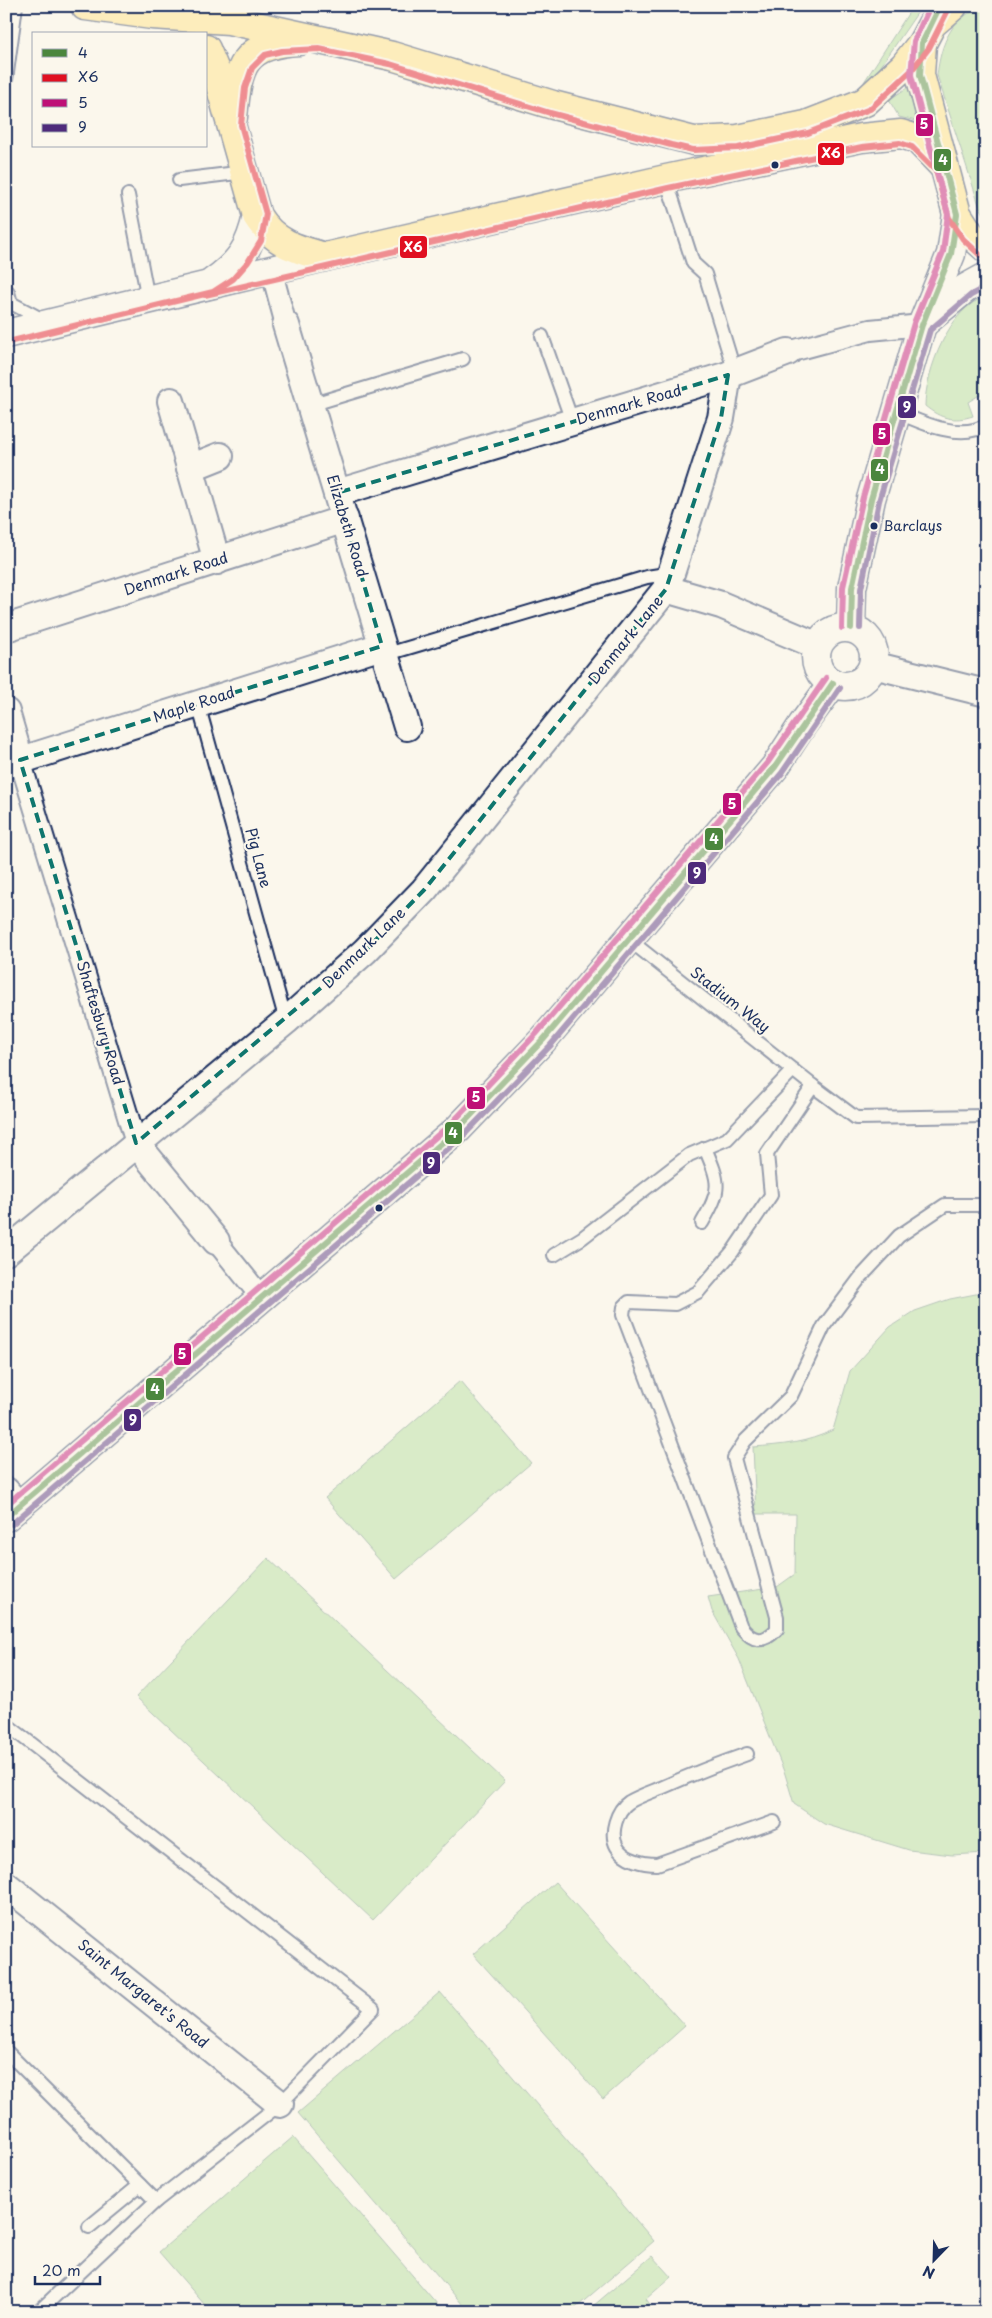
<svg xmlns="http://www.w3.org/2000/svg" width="992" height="2318" font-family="'Playpen Sans',sans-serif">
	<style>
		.green { fill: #afdc9b; stroke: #65867c }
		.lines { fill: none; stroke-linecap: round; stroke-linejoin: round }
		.service-casing { stroke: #1b2f5e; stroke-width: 16 }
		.pedestrian-casing { stroke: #1b2f5e; stroke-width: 24 }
		.minor-casing { stroke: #1b2f5e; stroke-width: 30 }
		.secondary-casing { stroke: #1b2f5e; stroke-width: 31 }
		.primary-casing { stroke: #1b2f5e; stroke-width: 31 }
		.service { stroke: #fbf7ec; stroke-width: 12 }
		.pedestrian { stroke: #fbf7ec; stroke-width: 20 }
		.minor { stroke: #fbf7ec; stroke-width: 26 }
		.secondary { stroke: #fbf7ec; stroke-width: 28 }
		.primary { stroke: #fedf80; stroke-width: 28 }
		.bus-1-casing { stroke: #fbf7ec; stroke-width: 10 }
		.bus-2-casing { stroke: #fbf7ec; stroke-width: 10 }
		.bus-3-casing { stroke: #fbf7ec; stroke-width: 10 }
		.bus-4-casing { stroke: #fbf7ec; stroke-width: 10 }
		.bus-1 { stroke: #4b863d; stroke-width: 6 }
		.bus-2 { stroke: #e01021; stroke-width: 6 }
		.bus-3 { stroke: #be1076; stroke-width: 6 }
		.bus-4 { stroke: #4e2b7b; stroke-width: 6 }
		.marked { fill: none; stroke: #0f766e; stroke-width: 4; stroke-dasharray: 10 6; stroke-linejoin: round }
		.bus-dot { fill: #1b2f5e; stroke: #fbf7ec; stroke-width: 2 }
		.labels { text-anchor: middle; stroke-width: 4.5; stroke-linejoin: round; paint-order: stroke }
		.bus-label { font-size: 14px; fill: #1b2f5e; stroke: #fbf7ec; text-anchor: start }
		.street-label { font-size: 15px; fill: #1b2f5e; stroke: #fbf7ec }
		.line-badge { stroke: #fbf7ec; stroke-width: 2 }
		.badge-label { font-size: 14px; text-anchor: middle; font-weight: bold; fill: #fff }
	</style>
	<rect width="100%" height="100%" fill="#fbf7ec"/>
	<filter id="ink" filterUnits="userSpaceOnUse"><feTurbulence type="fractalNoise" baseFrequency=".02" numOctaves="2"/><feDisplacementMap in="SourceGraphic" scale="10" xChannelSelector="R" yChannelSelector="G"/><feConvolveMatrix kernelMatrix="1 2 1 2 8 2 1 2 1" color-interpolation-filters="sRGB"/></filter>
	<g filter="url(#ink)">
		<g class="green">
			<path d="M913,6H922L866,88L864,82Z"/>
			<path d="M986,7V218L979,205L937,75C941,44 951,14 986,7Z"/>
			<path d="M911,85L919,120L916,121L899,117L889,100Z"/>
			<path d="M986,297V391L968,402L973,416C954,422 941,419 925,406C925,373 950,305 986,297Z"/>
			<path d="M986,1292V1853L952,1855L909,1850L824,1824L794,1804L785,1774L739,1659L712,1611L708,1597L777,1587L795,1574L796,1514H756L753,1447C782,1445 807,1443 833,1430L850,1371L890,1327L915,1311L950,1299Z"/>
			<path d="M460,1381L531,1463L396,1579L325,1498Z"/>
			<path d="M268,1558L505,1781L373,1920L136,1697Z"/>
			<path d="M555,1882L685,2026L603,2099L473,1954Z"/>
			<path d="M440,1992L654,2241L571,2312H469L298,2113Z"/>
			<path d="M293,2137L444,2312H211L159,2252Z"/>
			<path d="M652,2256L671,2277L646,2299L656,2312H586Z"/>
		</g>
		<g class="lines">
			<defs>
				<g id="service">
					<path d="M6,80L16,6"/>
					<path d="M666,179L693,263L705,274L735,373"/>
					<path d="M179,180L245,172"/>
					<path d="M128,195L148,299"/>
					<path d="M8,292L11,303L45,321"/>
					<path d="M542,336L572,421"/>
					<path d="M310,405L463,359"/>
					<path d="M897,412C922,423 961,441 986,425"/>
					<path d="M384,655L647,577L672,573"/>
					<path d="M198,704L286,1021"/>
					<path d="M628,939L813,1086"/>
					<path d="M986,1116L856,1118L813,1086L767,1154L771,1195L733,1251L698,1292L675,1304L629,1302L624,1307L623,1315L741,1627C753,1642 763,1644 777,1629V1617L734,1458L745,1441L791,1396L824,1326L860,1278L899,1236L945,1205H986"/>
					<path d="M702,1223C722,1189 720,1183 705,1148"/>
					<path d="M554,1255L582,1238L689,1155L727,1139L793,1070"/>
					<path d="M6,1724L373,2009L280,2104L156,2201L38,2312"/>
					<path d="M747,1754C718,1764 690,1775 661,1788C651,1792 639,1796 629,1802C617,1810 609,1833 617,1847C624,1860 644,1864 657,1864L774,1822"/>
					<path d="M6,2051L156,2201"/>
					<path d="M89,2227L140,2185"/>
				</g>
				<g id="pedestrian">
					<path d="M271,269L286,325"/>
					<path d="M788,352L870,330L922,325"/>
					<path d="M20,760L136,1143"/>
					<path d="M216,1241L262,1298"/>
				</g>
				<g id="minor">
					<path d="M286,325L407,727"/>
					<path d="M171,401L217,561"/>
					<path d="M190,468L220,456"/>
					<path d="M337,493L728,375L788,352"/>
					<path d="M666,589L721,605L818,646"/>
					<path d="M6,628L345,519"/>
					<path d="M873,665L986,693"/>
					<path d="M6,712L20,760"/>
					<path d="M6,765L382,646"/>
					<path d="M136,1143L216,1241"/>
					<path d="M6,1252L286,1021L365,951L424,890L666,589L721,418L728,375"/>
					<path d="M6,1491L19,1506"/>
					<path d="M6,1885L280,2104"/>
				</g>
				<g id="secondary">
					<path d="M213,282C240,263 250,248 257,216"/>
					<path d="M925,322L966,288L986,277"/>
					<path d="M6,334L325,257"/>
					<path d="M851,628L852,588L871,499L922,325L951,254L957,214"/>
					<circle cx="845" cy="657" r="29"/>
					<path d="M6,1517L458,1129L543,1040L775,767L803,724L833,683"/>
				</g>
				<g id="primary">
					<path d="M85,6L152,15L229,20L320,40L392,56L553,105L694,141L738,139L806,125L865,102L904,66L922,43"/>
					<path d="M953,6L932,24L922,43L920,75L957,214L970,234L986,248"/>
					<path d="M206,49L217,75L257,216C274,243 296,249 325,257L666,179L861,138L901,134L917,139L944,167"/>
					<path d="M233,117C238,66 242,44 299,41"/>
				</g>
			</defs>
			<use href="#service" class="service-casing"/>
			<use href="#pedestrian" class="pedestrian-casing"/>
			<use href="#minor" class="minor-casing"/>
			<use href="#secondary" class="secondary-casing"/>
			<use href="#primary" class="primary-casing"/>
			<use href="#service" class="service"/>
			<use href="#pedestrian" class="pedestrian"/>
			<use href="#minor" class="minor"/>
			<use href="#secondary" class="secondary"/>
			<use href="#primary" class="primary"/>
			<defs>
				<g id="bus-1">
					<path d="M851,628L852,588L871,499L922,325L951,254L957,214L920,75L922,43L940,6"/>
					<path d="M6,1517L458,1129L543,1040L775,767L833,683"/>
				</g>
				<g id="bus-2">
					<path d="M205,295L668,188L862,147L900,143L912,147L936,171L949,218L963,239L980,255"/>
					<path d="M8,342L213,292L233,279L248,262L261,241L266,214L241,125L245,88L252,68L265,55L282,51L319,49L390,64L550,113L671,145L693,150L738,148L808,133L870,109L911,71L929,48L948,10"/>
				</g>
				<g id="bus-3">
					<path d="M842,628L843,587L863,497L914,323L943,252L948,214L911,75L914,41L930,6"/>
					<path d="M6,1505L452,1123L536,1034L768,762L826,678"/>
				</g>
				<g id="bus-4">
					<path d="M860,628L861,589L879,501L930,330L971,295L986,287"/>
					<path d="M12,1524L464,1135L550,1046L782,773L840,688"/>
				</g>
			</defs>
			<use href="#bus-1" class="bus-1-casing"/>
			<use href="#bus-2" class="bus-2-casing"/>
			<use href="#bus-3" class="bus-3-casing"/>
			<use href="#bus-4" class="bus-4-casing"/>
			<use href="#bus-1" class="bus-1"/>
			<use href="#bus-2" class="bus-2"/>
			<use href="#bus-3" class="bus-3"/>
			<use href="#bus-4" class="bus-4"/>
		</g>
	</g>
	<path d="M0 0H992V2318H0ZM728,375L721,418L666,589L424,890L365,951L136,1143L20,760L382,646L337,493Z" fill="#fbf7ec" fill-opacity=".55" fill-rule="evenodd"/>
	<path class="marked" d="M728,375L721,418L666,589L424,890L365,951L136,1143L20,760L382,646L337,493Z"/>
	<g class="bus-dot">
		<circle cx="775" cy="165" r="4.5"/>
		<circle cx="874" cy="526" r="4.5"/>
		<circle cx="379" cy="1208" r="4.5"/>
	</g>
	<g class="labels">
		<g class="bus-label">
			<text x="883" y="531">Barclays</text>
		</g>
		<g class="street-label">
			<text transform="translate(629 405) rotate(-16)" y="5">Denmark Road</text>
			<text transform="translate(347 526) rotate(73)" y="5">Elizabeth Road</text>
			<text transform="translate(176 574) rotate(-18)" y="5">Denmark Road</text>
			<text transform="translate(626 640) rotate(-51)" y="5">Denmark Lane</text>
			<text transform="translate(194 705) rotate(-18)" y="5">Maple Road</text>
			<text transform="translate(258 858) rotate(75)" y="5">Pig Lane</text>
			<text transform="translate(364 948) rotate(-44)" y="5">Denmark Lane</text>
			<text transform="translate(730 1000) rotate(38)" y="5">Stadium Way</text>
			<text transform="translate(100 1023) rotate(73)" y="5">Shaftesbury Road</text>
			<text transform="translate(143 1994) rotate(39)" y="5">Saint Margaret's Road</text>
		</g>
	</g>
	<g class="line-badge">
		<rect x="915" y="113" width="19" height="24" rx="5" fill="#be1076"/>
		<rect x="817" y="142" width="28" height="24" rx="5" fill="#e01021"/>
		<rect x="933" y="148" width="19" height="24" rx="5" fill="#4b863d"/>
		<rect x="399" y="235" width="29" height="24" rx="5" fill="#e01021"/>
		<rect x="897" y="395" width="20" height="24" rx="5" fill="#4e2b7b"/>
		<rect x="872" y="422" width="19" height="24" rx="5" fill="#be1076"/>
		<rect x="870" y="458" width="19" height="24" rx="5" fill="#4b863d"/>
		<rect x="722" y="792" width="20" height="24" rx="5" fill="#be1076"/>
		<rect x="704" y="827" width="20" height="24" rx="5" fill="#4b863d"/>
		<rect x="687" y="861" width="20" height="24" rx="5" fill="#4e2b7b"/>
		<rect x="466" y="1086" width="20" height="24" rx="5" fill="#be1076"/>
		<rect x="444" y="1121" width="19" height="24" rx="5" fill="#4b863d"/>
		<rect x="422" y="1151" width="19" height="24" rx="5" fill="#4e2b7b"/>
		<rect x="173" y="1342" width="19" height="24" rx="5" fill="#be1076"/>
		<rect x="145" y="1377" width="20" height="24" rx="5" fill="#4b863d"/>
		<rect x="123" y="1408" width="19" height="24" rx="5" fill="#4e2b7b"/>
	</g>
	<g class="badge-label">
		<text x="924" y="129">5</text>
		<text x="831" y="158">X6</text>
		<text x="943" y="165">4</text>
		<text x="413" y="252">X6</text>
		<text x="907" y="412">9</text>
		<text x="882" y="439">5</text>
		<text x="880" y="474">4</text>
		<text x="732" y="809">5</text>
		<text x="714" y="844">4</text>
		<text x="697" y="878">9</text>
		<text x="476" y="1102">5</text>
		<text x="453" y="1138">4</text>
		<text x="431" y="1168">9</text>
		<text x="182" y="1359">5</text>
		<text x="155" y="1394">4</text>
		<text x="133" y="1425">9</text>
	</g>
	<rect width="992" height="2318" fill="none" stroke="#fbf7ec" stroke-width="25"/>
	<rect x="12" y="12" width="967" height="2293" fill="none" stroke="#1b2f5e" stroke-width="2" filter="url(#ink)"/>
	<rect x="32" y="32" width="175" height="115" fill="#fbf7ec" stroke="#a1a7b3"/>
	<rect x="42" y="49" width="25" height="8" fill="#4b863d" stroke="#a1a7b3"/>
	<text x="78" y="58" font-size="15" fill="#1b2f5e">4</text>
	<rect x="42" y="74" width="25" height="8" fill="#e01021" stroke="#a1a7b3"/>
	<text x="78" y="82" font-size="15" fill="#1b2f5e">X6</text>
	<rect x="42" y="99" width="25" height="8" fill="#be1076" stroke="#a1a7b3"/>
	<text x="78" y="108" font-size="15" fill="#1b2f5e">5</text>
	<rect x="42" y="124" width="25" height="8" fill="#4e2b7b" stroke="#a1a7b3"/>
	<text x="78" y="132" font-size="15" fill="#1b2f5e">9</text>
	<g transform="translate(934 2260) rotate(203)" stroke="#fbf7ec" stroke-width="4" paint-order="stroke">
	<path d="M0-4L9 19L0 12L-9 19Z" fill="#1b2f5e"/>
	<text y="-8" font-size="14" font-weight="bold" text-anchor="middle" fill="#1b2f5e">N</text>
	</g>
	<path d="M35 2276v8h65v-8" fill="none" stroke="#1b2f5e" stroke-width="2.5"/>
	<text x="42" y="2276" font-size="15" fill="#1b2f5e" stroke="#fbf7ec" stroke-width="4" paint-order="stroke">20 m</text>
</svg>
